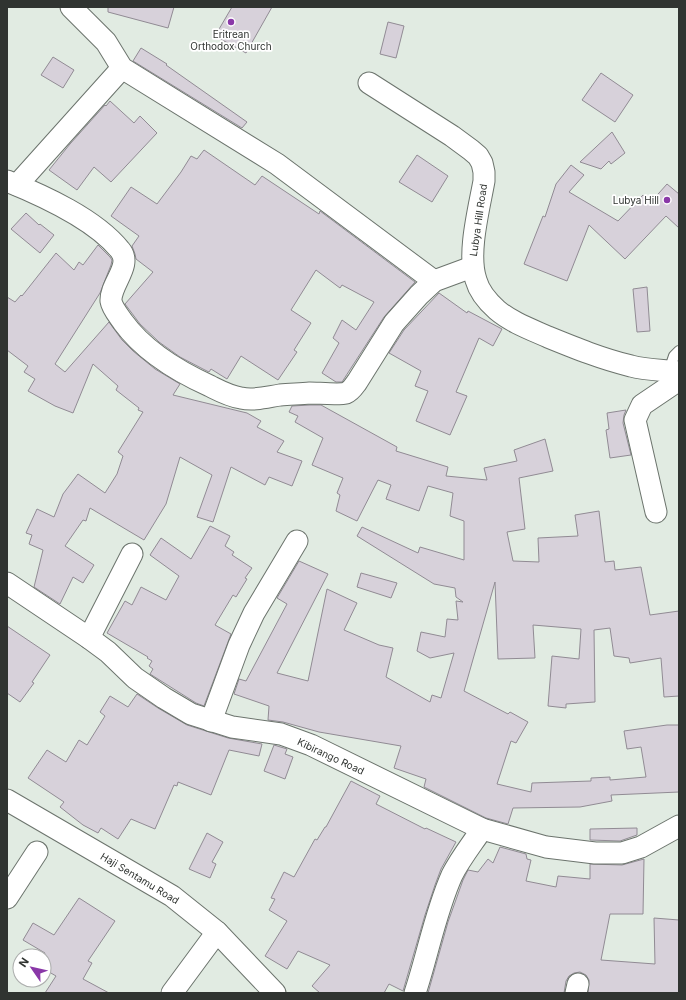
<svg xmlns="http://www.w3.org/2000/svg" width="686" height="1000" font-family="Inter,sans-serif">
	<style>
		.building { fill: #d7d1da; stroke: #918b94 }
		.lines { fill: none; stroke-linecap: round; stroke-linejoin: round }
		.service-casing { stroke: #6c746d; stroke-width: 12 }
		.minor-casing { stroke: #6c746d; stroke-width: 23 }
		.service { stroke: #fff; stroke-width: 10 }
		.minor { stroke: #fff; stroke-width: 21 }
		.poi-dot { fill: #8a38a8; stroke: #fff; stroke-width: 1.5 }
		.labels { text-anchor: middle; stroke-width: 3.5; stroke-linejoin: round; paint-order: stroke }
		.poi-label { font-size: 10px; fill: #303431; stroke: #fff }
		.street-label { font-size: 10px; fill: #303431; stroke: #fff }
	</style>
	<rect width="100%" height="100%" fill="#e1ebe2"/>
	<g class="building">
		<path d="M108,7H174L168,28L108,12Z"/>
		<path d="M232,7H272L246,53L215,36Z"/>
		<path d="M388,22L404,26L396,58L380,54Z"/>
		<path d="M141,48L167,64L166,65L247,122L242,128L133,61Z"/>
		<path d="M53,57L74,70L63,88L41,75Z"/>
		<path d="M601,73L633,95L615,122L582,100Z"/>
		<path d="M110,101L134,123L140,116L157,133L111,182L94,167L77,190L49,170L70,144L105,105L106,106Z"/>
		<path d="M612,132L625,153L611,164L609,161L601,169L580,162Z"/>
		<path d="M204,150L255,185L262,176L319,214L320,211L415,282L384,317L342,382H336L322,373L339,343L333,338L342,320L356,330L374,302L342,285L340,288L316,270L291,310L311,323L294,350L297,352L278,380L241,356L227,379L211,369L209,372L203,369L180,357L159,342L140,324L125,304L153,272L136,259L135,254L132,246L139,236L111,216L131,187L157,204L181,172L191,156L197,159Z"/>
		<path d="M417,155L448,176L432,202L399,182Z"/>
		<path d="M571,165L584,175L569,192L618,221L643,195L651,202L667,184L679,194V228L666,216L625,259L589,225L567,281L524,264L543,216L545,217L556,184Z"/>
		<path d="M26,213L39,225L40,224L54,235L40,253L11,229Z"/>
		<path d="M98,245L110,257L112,260L111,265L100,293L55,364L65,372L109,322L122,340L133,351L155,369L180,384L173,395L247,413L261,421L257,427L284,441L277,452L302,461L292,486L269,477L265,485L231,467L213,522L197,517L212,475L180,457L166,504L144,540L90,508L86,521L83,520L65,546L94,565L83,583L73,577L60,604L34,587L43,550L29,544L32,535L26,533L37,509L54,517L63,494L78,474L105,493L117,474L123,456L118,452L143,412L138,410L139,408L116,390L118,386L93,364L73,413L55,406L28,391L35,379L24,372L28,366L7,350V297L15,302L21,295L22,296L56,253L74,270L79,262L83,265Z"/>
		<path d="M647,287L650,331L637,332L633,289Z"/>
		<path d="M439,293L467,313L468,311L502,329L493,346L479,338L456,392L467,396L450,435L416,421L428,391L415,386L421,371L389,353L404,330Z"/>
		<path d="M310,405H321L397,447L396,451L448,467L446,476L487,480L484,468L517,461L514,450L545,439L553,471L519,478L525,529L507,532L513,561L539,562L538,538L578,536L575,515L599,511L605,562L614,561L615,570L641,567L650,615L679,611V696L664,697L661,658L630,663L629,658L614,656L610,628L594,630L595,702L566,704V708L548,706L552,656L579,659L581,629L533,625L535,658L498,659L495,582L464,691L508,714L510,712L528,722L516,743L511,741L497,784L531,792L532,783L591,781V778L610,777V780L646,777L641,747L627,749L624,731L667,725H679V792L611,795L612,801L580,807L513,808L508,824L486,818L424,787L426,779L394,768L401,746L319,732L283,722L268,720L269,706L234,694L239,679L246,681L287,604L277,598L299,561L328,574L277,673L308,681L327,589L357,603L344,630L379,645L393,648L386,677L430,702L432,695L441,698L454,653L430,658L417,651L421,632L445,637L447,619L458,620L456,601L463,602L456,597L455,588L434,584L357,536L362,527L418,553L420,547L464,560V521L450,516L453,493L428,486L419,511L386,499L391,485L378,480L357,521L336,511L340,495L337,493L343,478L312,465L323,438L295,422L298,416L289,412L292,406Z"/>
		<path d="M626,410L624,415L623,423L631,455L610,458L606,430L609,429L607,413Z"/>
		<path d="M210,526L230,536L225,546L234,552L232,555L252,568L245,578L247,579L236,597L233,595L215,625L231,634L204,706L196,703L150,674L153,669L149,666L152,661L147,658L148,657L107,633L125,601L132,605L141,587L166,600L179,576L150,555L161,538L191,559Z"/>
		<path d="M361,573L397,583L391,598L357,587Z"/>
		<path d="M7,626L50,655L32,682L34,683L20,702L7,693Z"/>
		<path d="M137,694L158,708L187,725L228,738L262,744L259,756L229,750L211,795L178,782L177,786L174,785L155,829L131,819L118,839L101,828L98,833L83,825L60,807L64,802L28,778L47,750L66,762L79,740L87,745L105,716L100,712L110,696L128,707Z"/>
		<path d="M274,745L287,749L285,754L293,757L285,779L264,771Z"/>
		<path d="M351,781L380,796L376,804L425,829L426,828L456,842L441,869L435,885L425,915L403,991L389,984L384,993H320L312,986L330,965L298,951L287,969L265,956L287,921L269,910L275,899L271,898L284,872L294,877L315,839L317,840L325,827H326Z"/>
		<path d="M637,828V835L620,841L590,840V829Z"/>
		<path d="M207,833L223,842L212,862L216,864L210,878L189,869Z"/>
		<path d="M500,847L526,854L527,859L531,860L526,881L556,887L558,876L590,879V864L622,865L644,859L643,914H610L601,960L655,964L654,918L679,920V993H588L589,980L586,975L580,972L574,973L569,976L566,981L564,993H428L448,922L463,880L468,870L478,872L488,859L493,863Z"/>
		<path d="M79,898L115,921L88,961L92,963L83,979L109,993H45L56,976L44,969V955L45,953L23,940L33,923L54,935Z"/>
	</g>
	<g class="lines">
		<defs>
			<path id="service" d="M669,371L674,356L679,351"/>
			<g id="minor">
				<path d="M71,7L106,42L122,68L277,164L434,281"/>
				<path d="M369,83L452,136L471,150L478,156L482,163L484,172V181C479,209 467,254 476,280C479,291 488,302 497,310C511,322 530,329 548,337C575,348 602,359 631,366C646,370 663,370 679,372"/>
				<path d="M7,181C44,196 95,219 120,250C133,265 110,284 111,301C112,308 119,316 123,322C144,351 177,371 210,386C220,391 229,396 241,398C254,401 267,397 280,395C290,394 300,394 310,393C318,393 340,395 346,393C351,391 354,386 357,382L394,323L419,295L434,281L472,267"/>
				<path d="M17,185L122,68"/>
				<path d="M656,512L635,420L642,405L679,380"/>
				<path d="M7,583L89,638L108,652L135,678L164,698L191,714L232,727L281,734L311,745L482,829L546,847L595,853H622L641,847L679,826"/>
				<path d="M89,638L132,554"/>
				<path d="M211,721L239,645L254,613L297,541"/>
				<path d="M7,800L172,896L217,932L275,993"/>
				<path d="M7,898L37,852"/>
				<path d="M172,993L217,932"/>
				<path d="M415,993C428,954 435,913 452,875C460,859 472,844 482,829"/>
				<path d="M576,993L578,984"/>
			</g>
		</defs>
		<use href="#service" class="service-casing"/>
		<use href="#minor" class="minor-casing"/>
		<use href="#service" class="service"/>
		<use href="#minor" class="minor"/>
	</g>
	<g class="poi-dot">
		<circle cx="231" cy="22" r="4"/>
		<circle cx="667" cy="200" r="4"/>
	</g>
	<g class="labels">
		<g class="poi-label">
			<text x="231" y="38">Eritrean<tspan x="231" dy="12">Orthodox Church</tspan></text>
			<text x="659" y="204" text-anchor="end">Lubya Hill</text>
		</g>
		<g class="street-label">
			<text transform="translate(478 220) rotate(-82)" y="4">Lubya Hill Road</text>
			<text transform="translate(331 756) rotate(25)" y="4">Kibirango Road</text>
			<text transform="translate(140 878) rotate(31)" y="4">Haji Sentamu Road</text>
		</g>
	</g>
	<rect width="686" height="1000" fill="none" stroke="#303431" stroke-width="16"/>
	<g transform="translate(32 968) rotate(304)"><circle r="19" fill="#ffffff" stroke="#acaead"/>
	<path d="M0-3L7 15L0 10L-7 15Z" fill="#8a38a8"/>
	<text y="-6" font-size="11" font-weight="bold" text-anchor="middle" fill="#303431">N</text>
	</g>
</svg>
